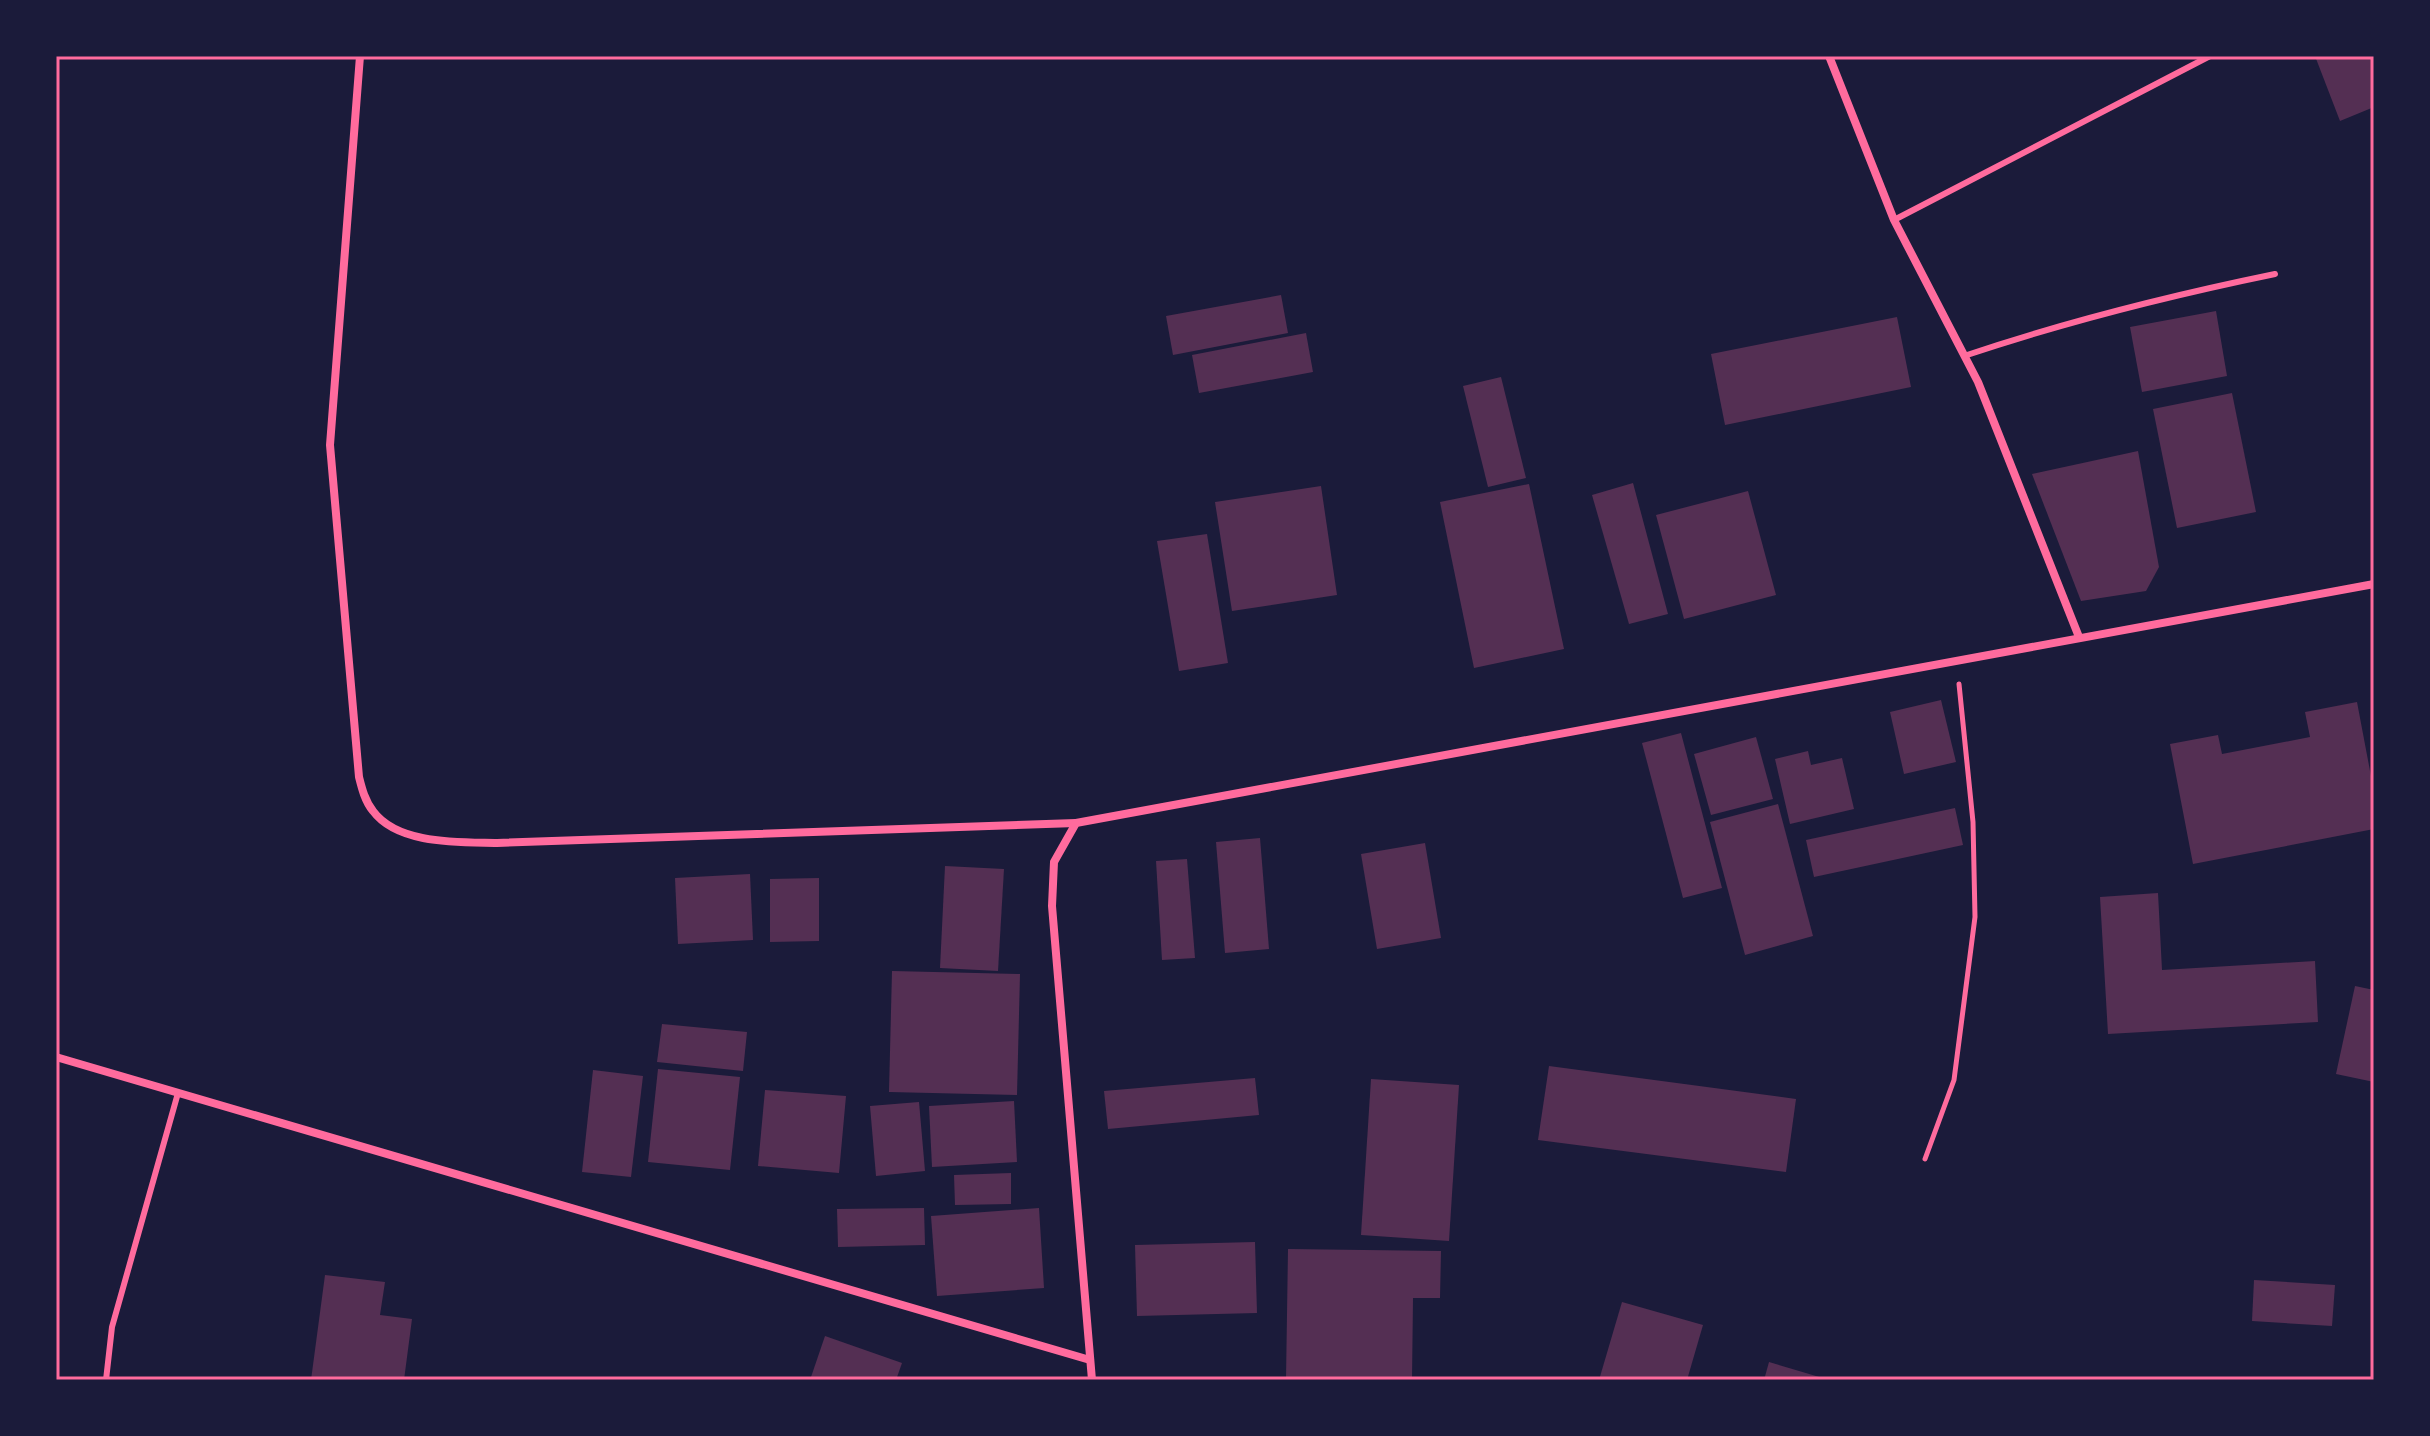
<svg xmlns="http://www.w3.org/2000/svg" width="2430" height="1436" font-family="'Noto Sans',sans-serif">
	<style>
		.building { fill: #542f53 }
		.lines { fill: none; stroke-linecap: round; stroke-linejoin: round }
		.path { stroke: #ff6b9d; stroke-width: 5 }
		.service { stroke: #ff6b9d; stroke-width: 6 }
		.minor { stroke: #ff6b9d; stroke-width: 8 }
		.neatline { fill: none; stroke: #ff6b9d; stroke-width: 3 }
	</style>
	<rect width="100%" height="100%" fill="#1b1b3a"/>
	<g class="building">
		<path d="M2315,56H2374V107L2340,121Z"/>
		<path d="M1281,295L1288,333L1173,355L1166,316Z"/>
		<path d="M2216,311L2227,376L2142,392L2130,327Z"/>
		<path d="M1897,317L1911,387L1725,425L1711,354Z"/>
		<path d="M1306,333L1313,372L1199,393L1192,355Z"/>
		<path d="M1501,377L1526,478L1488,487L1463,386Z"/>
		<path d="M2232,393L2256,512L2177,528L2153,409Z"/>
		<path d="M2138,451L2159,567L2146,591L2081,601L2032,474Z"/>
		<path d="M1633,483L1668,614L1629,624L1592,495Z"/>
		<path d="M1529,484L1564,649L1474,668L1440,502Z"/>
		<path d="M1321,486L1337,595L1232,611L1215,502Z"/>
		<path d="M1748,491L1776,595L1684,619L1656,515Z"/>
		<path d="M1207,534L1228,663L1179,671L1157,541Z"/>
		<path d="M1941,700L1956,762L1904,774L1890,712Z"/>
		<path d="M2357,702L2374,792V829L2193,864L2170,744L2218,735L2222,754L2310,737L2305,712Z"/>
		<path d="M1681,733L1722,888L1683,898L1642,743Z"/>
		<path d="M1756,737L1773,799L1711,815L1694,754Z"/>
		<path d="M1808,751L1811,765L1842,758L1854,809L1790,824L1775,759Z"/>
		<path d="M1778,804L1813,936L1745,955L1710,822Z"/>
		<path d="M1955,808L1963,845L1814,877L1806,840Z"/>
		<path d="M1260,838L1269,949L1225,953L1216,842Z"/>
		<path d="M1425,843L1441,938L1377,949L1361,854Z"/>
		<path d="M1187,859L1195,958L1162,960L1156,861Z"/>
		<path d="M945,866L1004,869L998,971L940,968Z"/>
		<path d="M750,874L753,940L678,944L675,878Z"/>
		<path d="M819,878V941L770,942V879Z"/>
		<path d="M2158,893L2162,970L2315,961L2318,1022L2108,1034L2100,897Z"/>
		<path d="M892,971L1020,974L1017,1095L889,1092Z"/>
		<path d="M2355,986L2374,990V1082L2336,1074Z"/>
		<path d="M662,1024L747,1032L743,1071L657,1062Z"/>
		<path d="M1549,1066L1796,1099L1786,1172L1538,1140Z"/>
		<path d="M658,1069L740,1077L730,1170L648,1162Z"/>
		<path d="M593,1070L643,1076L631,1177L582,1172Z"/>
		<path d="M1255,1078L1259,1115L1108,1129L1104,1091Z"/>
		<path d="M1371,1079L1459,1085L1449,1241L1361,1235Z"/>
		<path d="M765,1090L846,1096L839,1173L758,1166Z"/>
		<path d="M1014,1101L1017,1162L932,1167L929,1106Z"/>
		<path d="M919,1102L925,1171L876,1176L870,1106Z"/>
		<path d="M1011,1173V1204L955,1205L954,1175Z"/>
		<path d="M924,1208L925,1245L838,1247L837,1209Z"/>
		<path d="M1039,1208L1044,1288L937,1296L931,1216Z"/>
		<path d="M1255,1242L1257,1313L1137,1316L1135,1245Z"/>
		<path d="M1288,1249L1441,1251L1440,1298H1413L1412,1380H1286Z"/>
		<path d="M325,1275L385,1282L380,1315L412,1319L404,1380H311Z"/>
		<path d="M2254,1280L2335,1285L2332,1326L2252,1321Z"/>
		<path d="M1622,1302L1703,1325L1687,1380H1599Z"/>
		<path d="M825,1336L902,1363L896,1380H810Z"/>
		<path d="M1769,1362L1826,1379V1380H1764Z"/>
	</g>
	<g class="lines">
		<path class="path" d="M1925,1159L1954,1080L1975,917L1973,822L1959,684"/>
		<g class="service">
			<path d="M1894,220L2210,56"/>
			<path d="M1964,356C2068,321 2168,296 2275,274"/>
			<path d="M106,1380L112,1327L178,1093"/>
		</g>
		<g class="minor">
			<path d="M360,56L330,445L359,777C362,789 365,801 373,811C398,845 460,842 497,843L1076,823"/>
			<path d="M1829,56L1894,220L1978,382L2079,637"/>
			<path d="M56,1057L1090,1360"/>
			<path d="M1092,1380L1052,906L1054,862L1076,823L2374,584"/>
		</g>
	</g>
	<rect width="2430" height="1436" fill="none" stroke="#1b1b3a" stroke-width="116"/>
	<rect x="58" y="58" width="2314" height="1320" class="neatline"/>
</svg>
